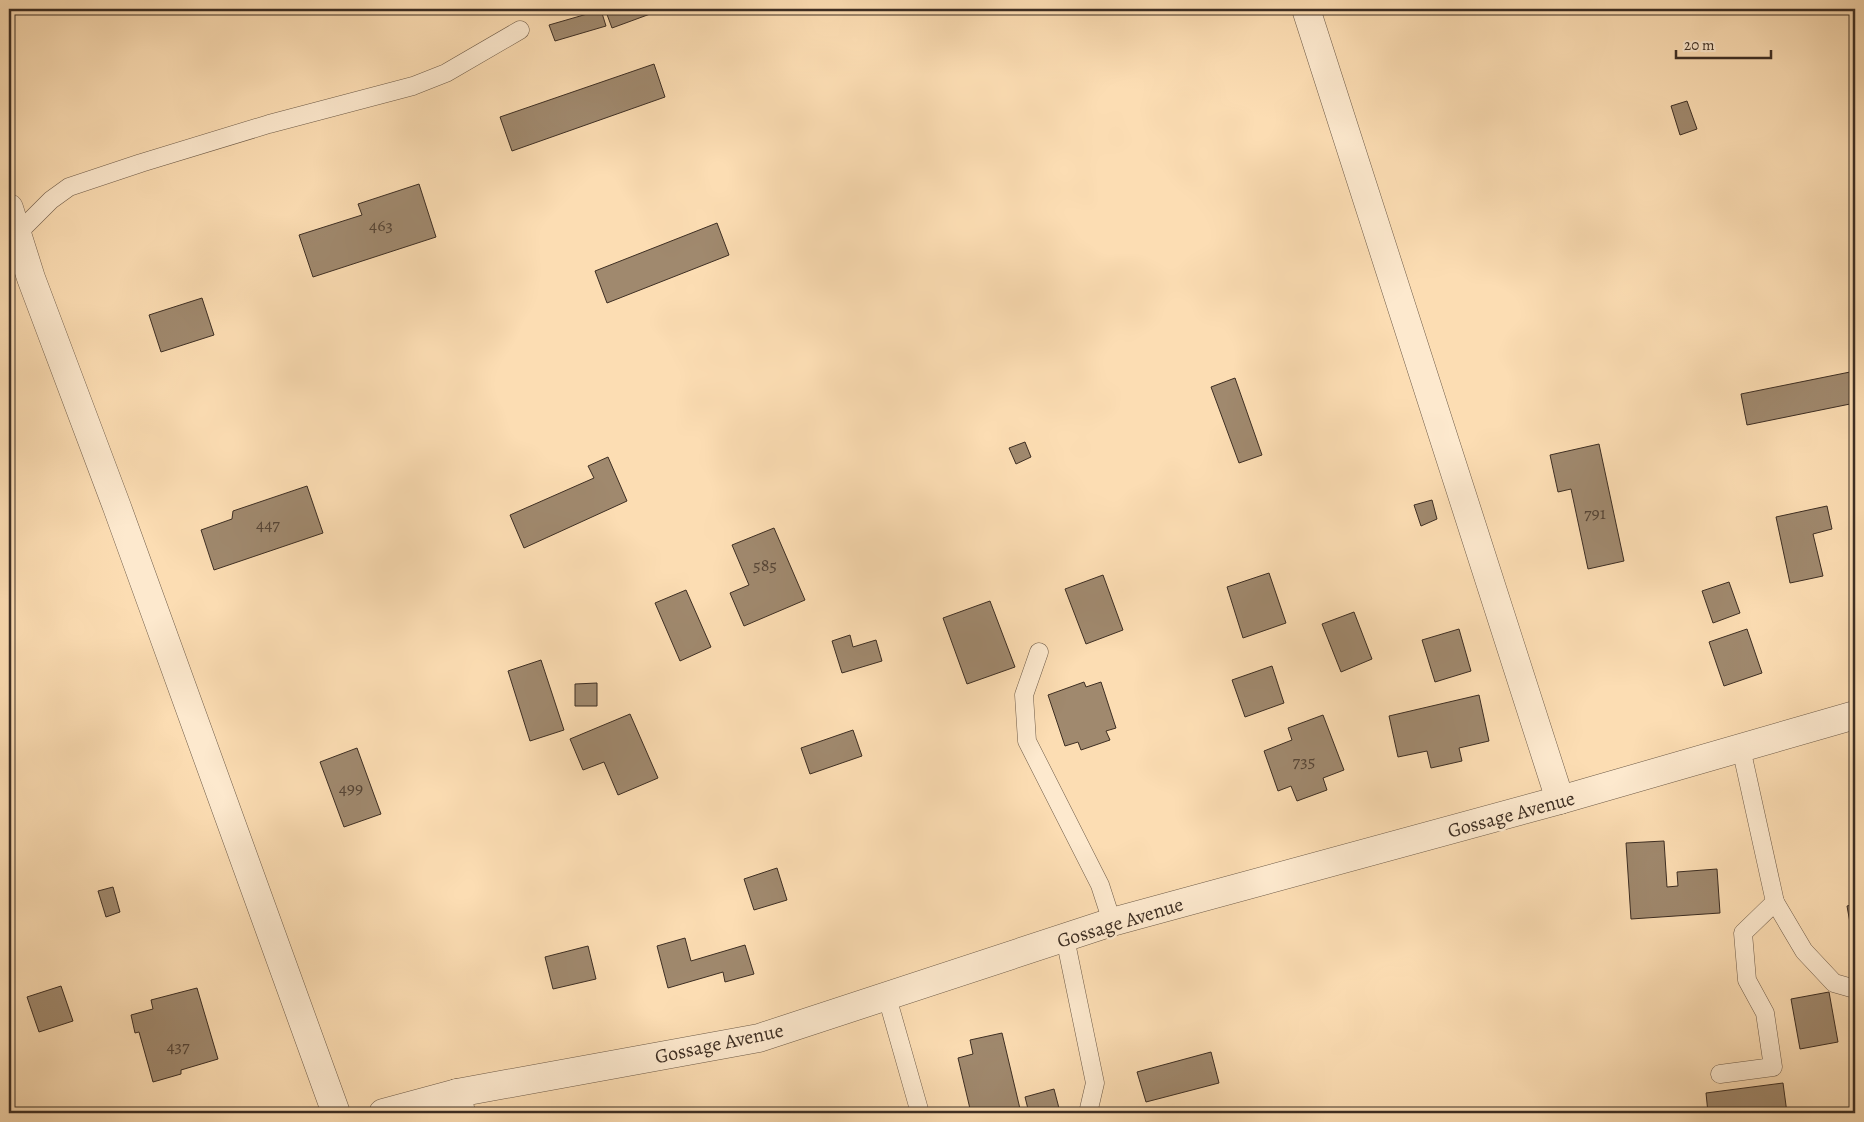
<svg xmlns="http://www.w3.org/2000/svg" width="1864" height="1122" font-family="Alegreya,serif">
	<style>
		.building { fill: #a0896e; stroke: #3d2e23 }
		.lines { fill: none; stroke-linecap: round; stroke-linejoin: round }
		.service-casing { stroke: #6d5a47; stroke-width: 19 }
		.minor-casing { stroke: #6d5a47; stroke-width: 29 }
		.tertiary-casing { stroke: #6d5a47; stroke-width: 29 }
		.service { stroke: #fde9ce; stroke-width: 18 }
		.minor { stroke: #fde9ce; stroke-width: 28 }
		.tertiary { stroke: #fde9ce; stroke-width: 28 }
		.labels { text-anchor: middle; stroke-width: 5; stroke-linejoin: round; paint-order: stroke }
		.number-label { font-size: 18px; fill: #564536 }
		.street-label { font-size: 20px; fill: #3d2e23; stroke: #fde9ce }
	</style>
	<rect width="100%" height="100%" fill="#fcddb3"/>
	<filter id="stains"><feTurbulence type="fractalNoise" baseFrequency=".004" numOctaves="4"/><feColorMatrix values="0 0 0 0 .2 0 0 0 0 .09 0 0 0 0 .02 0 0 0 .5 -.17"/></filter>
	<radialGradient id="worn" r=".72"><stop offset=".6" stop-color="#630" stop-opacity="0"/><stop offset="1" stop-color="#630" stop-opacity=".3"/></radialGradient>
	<g class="building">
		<path d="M605,9H661V10L612,28Z"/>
		<path d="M601,10L606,26L555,41L549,25Z"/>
		<path d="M654,64L665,97L512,151L500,117Z"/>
		<path d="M1687,101L1697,129L1680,135L1671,106Z"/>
		<path d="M419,184L436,237L313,277L299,235L362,215L358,204Z"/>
		<path d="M717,223L729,255L607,303L595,271Z"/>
		<path d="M202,298L214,335L161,352L149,315Z"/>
		<path d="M1855,371V403L1747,425L1741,394Z"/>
		<path d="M1235,378L1262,455L1239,463L1211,387Z"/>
		<path d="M1025,442L1031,457L1016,464L1009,448Z"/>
		<path d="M1599,444L1624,561L1588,569L1571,489L1558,492L1550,455Z"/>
		<path d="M608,457L627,501L524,548L510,515L594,478L588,466Z"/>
		<path d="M307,486L323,533L214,570L201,530L232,519L233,511Z"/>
		<path d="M1432,500L1437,519L1421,526L1414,505Z"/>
		<path d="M1827,506L1832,529L1813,534L1823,576L1790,583L1776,517Z"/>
		<path d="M774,528L805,600L744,626L730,593L749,585L732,545Z"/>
		<path d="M1269,573L1286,623L1243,638L1227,587Z"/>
		<path d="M1103,575L1123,630L1086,644L1065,589Z"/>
		<path d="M1729,582L1740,613L1713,623L1702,591Z"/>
		<path d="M686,590L711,647L680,661L655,603Z"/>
		<path d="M990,601L1015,667L967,684L943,618Z"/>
		<path d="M1354,612L1372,659L1341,672L1322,624Z"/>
		<path d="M1459,629L1471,671L1435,682L1422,640Z"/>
		<path d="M1747,629L1762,673L1724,686L1709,642Z"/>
		<path d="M850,635L853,647L876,640L882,661L842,673L832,641Z"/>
		<path d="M541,660L564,730L530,741L508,671Z"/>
		<path d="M1272,666L1284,703L1245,717L1232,680Z"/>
		<path d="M1084,682L1086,687L1101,682L1116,728L1106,731L1110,740L1081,750L1078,742L1065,746L1048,695Z"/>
		<path d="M597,683V706H575V684Z"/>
		<path d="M1479,695L1489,741L1459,748L1462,761L1431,768L1427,751L1398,757L1389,716Z"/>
		<path d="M630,714L658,778L618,795L604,762L583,770L570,739Z"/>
		<path d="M1323,715L1344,770L1323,778L1327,790L1297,801L1291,786L1278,791L1264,751L1292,740L1288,728Z"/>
		<path d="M853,730L862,756L810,774L801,748Z"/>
		<path d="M357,748L381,814L344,827L320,762Z"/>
		<path d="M1664,841L1667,887L1678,886L1677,872L1717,869L1720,913L1631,919L1626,843Z"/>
		<path d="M777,868L787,900L754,910L744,879Z"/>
		<path d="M113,887L120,912L106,917L98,891Z"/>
		<path d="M1855,904V951L1847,906Z"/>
		<path d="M685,938L691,961L745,945L754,974L725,982L723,972L668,988L657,946Z"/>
		<path d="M588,946L596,979L553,989L545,957Z"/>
		<path d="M61,986L73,1021L39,1032L27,997Z"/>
		<path d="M197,988L218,1059L181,1070V1074L153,1082L139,1032L135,1033L131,1015L153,1009L151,1000Z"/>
		<path d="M1829,992L1838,1042L1800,1049L1791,999Z"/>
		<path d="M1002,1033L1021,1113H971L958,1058L973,1054L970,1040Z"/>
		<path d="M1211,1052L1219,1083L1146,1102L1137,1072Z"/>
		<path d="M1783,1083L1787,1113H1708L1706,1093Z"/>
		<path d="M1054,1089L1060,1112L1029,1113L1025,1097Z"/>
	</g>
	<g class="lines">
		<defs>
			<g id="service">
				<path d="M17,234L51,200L69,187L141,163L269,124L413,86L446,73L520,30"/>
				<path d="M1039,652L1024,695L1027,741L1100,885L1112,922"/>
				<path d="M1775,902L1804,951L1834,983L1855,989"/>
				<path d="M1065,938L1095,1083L1088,1113"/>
				<path d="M887,997L920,1113"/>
				<path d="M1720,1074L1773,1067L1765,1013L1747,980L1743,933L1775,902L1741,748"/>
			</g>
			<g id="minor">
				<path d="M1306,9L1560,800"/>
				<path d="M9,208L31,278L117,507L336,1113"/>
				<path d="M457,1093L461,1113"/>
			</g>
			<path id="tertiary" d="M383,1113L457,1093L759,1038L1112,922L1560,800L1855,715"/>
		</defs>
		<use href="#service" class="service-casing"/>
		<use href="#minor" class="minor-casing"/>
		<use href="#tertiary" class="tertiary-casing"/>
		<use href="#service" class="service"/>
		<use href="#minor" class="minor"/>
		<use href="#tertiary" class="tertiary"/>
	</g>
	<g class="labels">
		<g class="number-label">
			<text x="381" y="231">463</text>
			<text x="1595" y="519">791</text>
			<text x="268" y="530">447</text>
			<text x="765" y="571">585</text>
			<text x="1304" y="767">735</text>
			<text x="351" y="794">499</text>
			<text x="178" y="1052">437</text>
		</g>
		<g class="street-label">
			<text transform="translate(1511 814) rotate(-15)" y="7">Gossage Avenue</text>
			<text transform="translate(1120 922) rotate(-17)" y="7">Gossage Avenue</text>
			<text transform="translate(719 1043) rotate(-12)" y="7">Gossage Avenue</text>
		</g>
	</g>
	<rect width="1864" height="1122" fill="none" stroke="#fcddb3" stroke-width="30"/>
	<rect x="10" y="10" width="1844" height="1102" fill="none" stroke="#3d2e23" stroke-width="2.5"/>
	<rect x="15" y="15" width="1834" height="1092" fill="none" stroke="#3d2e23"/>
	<path d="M1676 50v8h95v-8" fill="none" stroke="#3d2e23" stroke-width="2.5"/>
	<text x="1684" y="50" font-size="15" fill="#3d2e23" stroke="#fde9ce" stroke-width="4" paint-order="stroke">20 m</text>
	<rect width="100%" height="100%" filter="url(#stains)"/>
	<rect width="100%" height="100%" fill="url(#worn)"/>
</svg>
